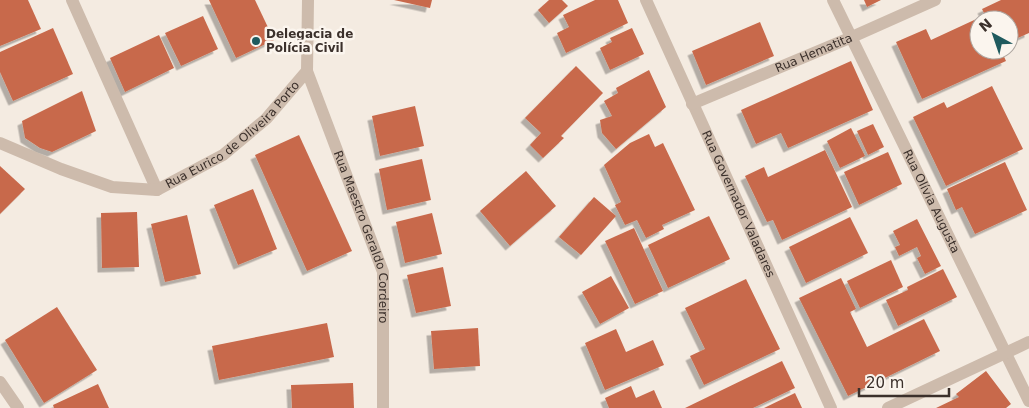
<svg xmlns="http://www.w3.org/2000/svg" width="1029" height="408" font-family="'DejaVu Sans',sans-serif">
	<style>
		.building { fill: #c8694b; filter: url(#shadow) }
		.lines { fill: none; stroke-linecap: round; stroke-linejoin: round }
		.minor { stroke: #cdbbac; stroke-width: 12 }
		.poi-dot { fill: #1f5a5e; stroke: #fbf5ee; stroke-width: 2 }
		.labels { text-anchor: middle; stroke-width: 5; stroke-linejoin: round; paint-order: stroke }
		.poi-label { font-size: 12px; font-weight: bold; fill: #3b302b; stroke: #fbf5ee; text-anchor: start }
		.street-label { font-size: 12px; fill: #3b302b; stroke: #fbf5ee }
	</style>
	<defs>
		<filter id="shadow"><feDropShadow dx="-4.5" dy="4.5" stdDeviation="0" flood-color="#0004"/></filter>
	</defs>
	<rect width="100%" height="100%" fill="#f4ebe1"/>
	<g class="building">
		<path d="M0,0H28L41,29L0,46Z"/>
		<path d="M209,0H255L274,40L236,58Z"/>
		<path d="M394,0H432L430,8Z"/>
		<path d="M549,0H562L568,6L549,23L538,10Z"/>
		<path d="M595,0H618L628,23L566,53L557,33L569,27L563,15Z"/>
		<path d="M864,0H881L867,7Z"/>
		<path d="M1001,0H1029V33L1009,42V20H979V50H1001L1006,61L922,99L896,42L926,29L931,40L985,15L982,9Z"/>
		<path d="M203,16L218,49L181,66L165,33Z"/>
		<path d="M760,22L774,56L706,85L692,51Z"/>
		<path d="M53,28L73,74L13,101L0,72V52Z"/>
		<path d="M632,28L644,54L610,70L600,48L612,42L610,38Z"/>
		<path d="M159,35L174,68L125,92L110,58Z"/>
		<path d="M851,61L873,110L788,148L781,133L756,144L741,110Z"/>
		<path d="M576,66L603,93L561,136L564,138L543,158L530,145L541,133L525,118Z"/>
		<path d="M649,70L666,107L616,149L602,133L600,120L612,116L604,101L618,93L616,88Z"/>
		<path d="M992,86L1023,149L946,186L913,117L944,102L947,108Z"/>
		<path d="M82,91L96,131L52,152L40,148L25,138L22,121Z"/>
		<path d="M415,106L424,146L380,156L372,116Z"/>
		<path d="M873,124L884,147L868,155L857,131Z"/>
		<path d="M851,128L865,156L840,168L827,141Z"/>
		<path d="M649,134L655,147L663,143L695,210L662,225L664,229L646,238L637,220L625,225L615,205L621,202L604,165L630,143Z"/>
		<path d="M299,135L352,251L307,271L255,155Z"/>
		<path d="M825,150L852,207L782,240L773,220L767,222L745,176L764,167L768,177Z"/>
		<path d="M888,152L902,184L859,205L844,172Z"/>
		<path d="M422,159L431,200L387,210L379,169Z"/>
		<path d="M1005,162L1027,210L975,234L962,207L956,210L947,189Z"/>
		<path d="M0,166L25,189L0,214Z"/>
		<path d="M526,171L556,206L510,246L480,211Z"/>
		<path d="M253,189L277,249L238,265L214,205Z"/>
		<path d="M594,197L616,216L581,255L559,237Z"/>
		<path d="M137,212L139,267L102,268L101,213Z"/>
		<path d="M432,213L442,254L405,263L396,222Z"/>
		<path d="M187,215L201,274L165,282L151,224Z"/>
		<path d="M709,216L730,259L668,288L648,245Z"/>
		<path d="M850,217L868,253L806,283L789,247Z"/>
		<path d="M917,219L941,266L925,274L917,258L921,256L917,247L899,256L895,247L900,245L893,231Z"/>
		<path d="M634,228L663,291L635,304L605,241Z"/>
		<path d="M891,260L903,287L860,308L847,281Z"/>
		<path d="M443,267L451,306L416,313L407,275Z"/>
		<path d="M943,269L957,297L898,326L886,300L908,290L907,287Z"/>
		<path d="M611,276L629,308L600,324L582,292Z"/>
		<path d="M841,278L856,309L850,312L867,347L924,319L940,351L848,396L799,298Z"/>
		<path d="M746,279L780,349L704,385L690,356L705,349L685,308Z"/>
		<path d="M57,307L97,370L44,403L5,340Z"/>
		<path d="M327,323L334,357L219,380L212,346Z"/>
		<path d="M478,328L480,366L434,369L431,331Z"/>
		<path d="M616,329L626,352L653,340L664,365L605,390L585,343Z"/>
		<path d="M782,361L795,388L753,408H685Z"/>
		<path d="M986,371L1011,404L1006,408H936L959,397L956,394Z"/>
		<path d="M353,383L354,408H292L291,385Z"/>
		<path d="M98,384L109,408H54L53,405Z"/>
		<path d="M631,386L636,398L654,390L662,408H609L605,398Z"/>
		<path d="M795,393L802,408H764Z"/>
	</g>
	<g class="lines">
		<g class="minor">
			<path d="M72,0L157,190"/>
			<path id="s1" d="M646,0L831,408"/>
			<path id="s2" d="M833,0L1029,401"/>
			<path id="s3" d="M307,71L383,272V408"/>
			<path id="s4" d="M692,104L852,37L935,0"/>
			<path id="s5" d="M0,143L61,169L112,187L157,190L223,155L266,119L307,71L308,0"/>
			<path d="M0,382L18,408"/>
			<path d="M888,408L1029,342"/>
		</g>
	</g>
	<circle class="poi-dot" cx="256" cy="41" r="5"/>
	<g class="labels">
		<g class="poi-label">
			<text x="266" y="38">Delegacia de<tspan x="266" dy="14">Polícia Civil</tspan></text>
		</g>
		<g class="street-label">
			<text dy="4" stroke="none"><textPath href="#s4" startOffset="132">Rua Hematita</textPath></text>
			<text dy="4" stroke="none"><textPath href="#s5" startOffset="260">Rua Eurico de Oliveira Porto</textPath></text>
			<text dy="4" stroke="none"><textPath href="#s2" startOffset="224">Rua Olívia Augusta</textPath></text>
			<text dy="4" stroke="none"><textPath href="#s1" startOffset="224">Rua Governador Valadares</textPath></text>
			<text dy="4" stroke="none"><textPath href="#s3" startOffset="176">Rua Maestro Geraldo Cordeiro</textPath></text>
		</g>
	</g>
	<g transform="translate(994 35) rotate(320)"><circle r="24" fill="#fbf5ee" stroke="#aea6a0"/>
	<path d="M0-4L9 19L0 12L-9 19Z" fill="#1f5a5e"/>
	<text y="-8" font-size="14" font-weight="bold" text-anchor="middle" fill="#3b302b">N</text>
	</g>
	<path d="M859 388v8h90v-8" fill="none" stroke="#3b302b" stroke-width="2.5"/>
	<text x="866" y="388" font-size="15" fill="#3b302b" stroke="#fbf5ee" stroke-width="4" paint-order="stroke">20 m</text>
</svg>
